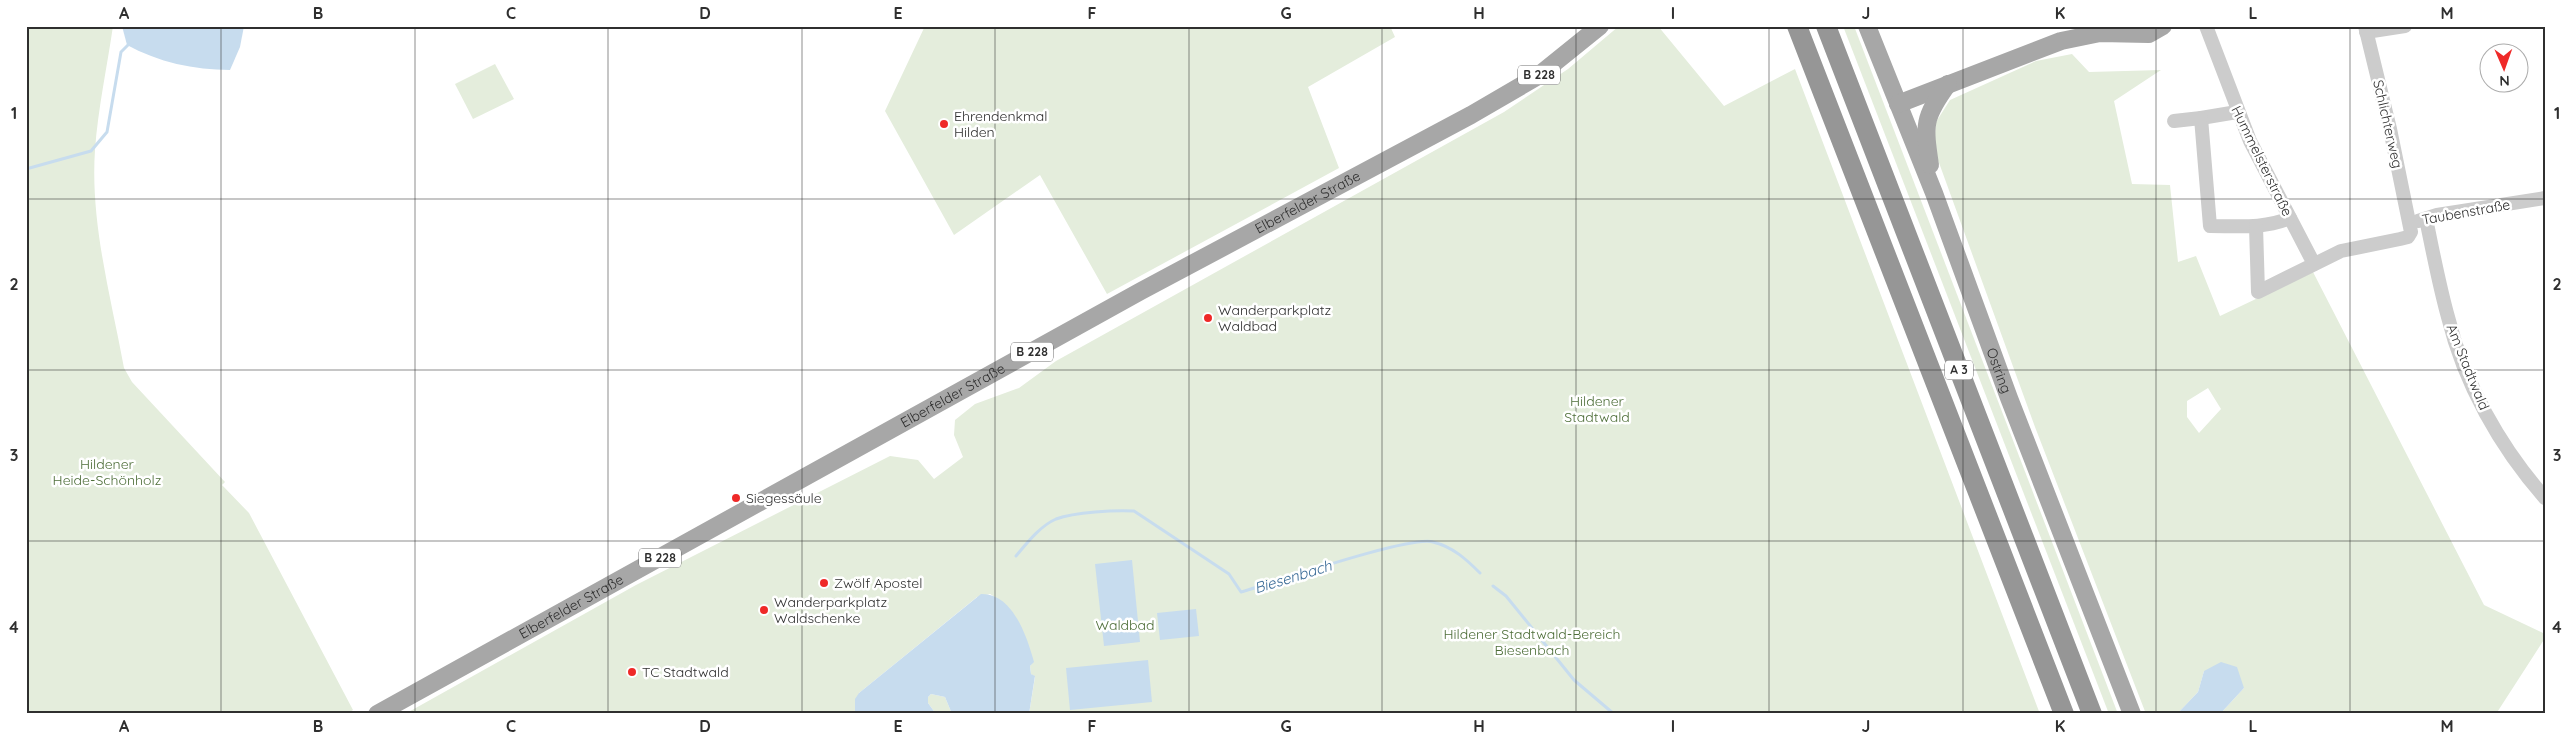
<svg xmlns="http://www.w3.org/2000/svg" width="2571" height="740" font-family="Quicksand,sans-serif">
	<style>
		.green { fill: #e4eddc; fill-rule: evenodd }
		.water { fill: #c7dcee }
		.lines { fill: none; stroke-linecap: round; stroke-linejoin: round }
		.stream { stroke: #c7dcee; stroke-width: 3 }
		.minor { stroke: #ccc; stroke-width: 14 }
		.major { stroke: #a7a7a7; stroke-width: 18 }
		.highway { stroke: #969696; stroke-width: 20 }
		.grid { fill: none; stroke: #2f2f2f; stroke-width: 1; stroke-opacity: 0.55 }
		.poi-dot { fill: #ef2928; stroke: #fff; stroke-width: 2 }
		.labels { text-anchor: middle; stroke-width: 5; stroke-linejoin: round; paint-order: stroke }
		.shield { fill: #fff; stroke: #6d6d6d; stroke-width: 1 }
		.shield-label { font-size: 12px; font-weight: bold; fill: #2f2f2f }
		.poi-label { font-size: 14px; fill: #2f2f2f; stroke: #fff; text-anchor: start }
		.street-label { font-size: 14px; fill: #2f2f2f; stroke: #fff }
		.park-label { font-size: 14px; fill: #4e6e39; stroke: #fff }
		.water-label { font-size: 15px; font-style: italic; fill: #386a96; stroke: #fff }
		.neatline { fill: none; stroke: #2f2f2f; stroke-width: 2 }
		.grid-label { font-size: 16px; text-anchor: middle; font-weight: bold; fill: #2f2f2f }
	</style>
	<rect width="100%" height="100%" fill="#fff"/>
	<g class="green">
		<path d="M26,26H113C107,67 98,109 95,150C90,223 111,297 124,368L132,382L225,482L222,485L249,513L353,710L347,714H26Z"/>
		<path d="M925,26H1390L1395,37L1308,87L1339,168L1107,294L1040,175L954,235L885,111Z"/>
		<path d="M1619,26H1658L1724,106L1795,69L2040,714H1029L1035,677L1031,674L1030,666L1033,662C1026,635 1016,608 990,594L977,597L859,693L855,714H405L636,585L890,456L918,460L934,479L963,457L954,435L955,420L975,404L1019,388L1056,361L1504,112L1568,69Z"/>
		<path d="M1843,26H1854L2118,714H2109Z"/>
		<path d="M2072,54L2089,72L2161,70L2114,101L2132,184L2170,185L2178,262L2196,256L2220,316L2313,272L2484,605L2545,634V638L2496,714H2220L2244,688L2204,671L2198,692L2177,714H2146L2035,427L1934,149L1936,122L1950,100L2036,61ZM2208,388L2221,409L2199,433L2187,417V401Z"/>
		<path d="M495,64L514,99L473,119L455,84Z"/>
		<path d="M931,694L945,697L952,714H936L928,703V697Z"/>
	</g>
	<g class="water">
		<path d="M122,26H244L240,47L230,70C194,70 158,62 127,45Z"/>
		<path d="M1132,560L1140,642L1104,646L1095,564Z"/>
		<path d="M981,594C1013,593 1027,637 1034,662L1030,666L1031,674L1035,676L1029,714H952L945,697L931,694L928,697V703L936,714H855V699L859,693Z"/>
		<path d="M1196,609L1199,636L1160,640L1157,613Z"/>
		<path d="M1148,660L1152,702L1070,710L1066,668Z"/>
		<path d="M2221,662L2237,667L2244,688L2220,714H2177L2198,692L2204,671Z"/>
	</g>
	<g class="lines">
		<g class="stream">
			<path d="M26,169L91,151L107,132L121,52L129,44"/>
			<path d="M1016,556C1027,543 1040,526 1056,519C1075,512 1115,510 1134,511L1229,574L1241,592C1273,583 1411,535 1433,542C1453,547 1466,559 1480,573"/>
			<path d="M1493,586L1506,596L1574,680L1614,714"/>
		</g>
		<g class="minor">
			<path d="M2206,26L2250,141L2314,264"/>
			<path d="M2366,32L2405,26"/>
			<path d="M2237,112L2201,118L2210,226C2237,226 2265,229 2290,218"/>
			<path d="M2174,121L2201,118"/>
			<path d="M2426,219C2433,252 2439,285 2448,317C2464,383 2500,447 2545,498"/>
			<path d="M2418,221L2437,215L2545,198"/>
			<path d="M2256,226L2258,292L2341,251L2400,239L2408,237L2411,232L2390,129L2365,26"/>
		</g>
		<g class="major">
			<path id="s1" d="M1867,26L1934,193L2009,398L2132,714"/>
			<path d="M1898,104L2061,41L2100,33L2149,34L2163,26"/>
			<path d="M1930,165C1924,125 1923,118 1948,84"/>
			<path id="s2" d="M377,714L1141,291L1471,115L1538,76L1600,26"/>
		</g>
		<g class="highway">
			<path d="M1797,26L2064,714"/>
			<path d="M1826,26L2092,714"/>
		</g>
	</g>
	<path class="grid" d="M221,26V714M415,26V714M608,26V714M802,26V714M995,26V714M1189,26V714M1382,26V714M1576,26V714M1769,26V714M1963,26V714M2156,26V714M2350,26V714M26,199H2545M26,370H2545M26,541H2545"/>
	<g class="poi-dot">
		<circle cx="944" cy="124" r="5"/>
		<circle cx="1208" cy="318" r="5"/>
		<circle cx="736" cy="498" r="5"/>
		<circle cx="824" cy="583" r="5"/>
		<circle cx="764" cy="610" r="5"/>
		<circle cx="632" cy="672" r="5"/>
	</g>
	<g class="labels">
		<g class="shield">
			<rect x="1518" y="65.5" width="42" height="19" rx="4"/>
			<rect x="1011" y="342.5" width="42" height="19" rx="4"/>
			<rect x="1945" y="360.5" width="28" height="19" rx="4"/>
			<rect x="639" y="548.5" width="42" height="19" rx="4"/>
		</g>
		<g class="shield-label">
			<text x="1539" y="79">B 228</text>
			<text x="1032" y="356">B 228</text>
			<text x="1959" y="374">A 3</text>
			<text x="660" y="562">B 228</text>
		</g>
		<g class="poi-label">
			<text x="954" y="121">Ehrendenkmal<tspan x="954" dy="16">Hilden</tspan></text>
			<text x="1218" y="315">Wanderparkplatz<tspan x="1218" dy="16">Waldbad</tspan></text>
			<text x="746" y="503">Siegessäule</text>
			<text x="834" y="588">Zwölf Apostel</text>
			<text x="774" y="607">Wanderparkplatz<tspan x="774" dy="16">Waldschenke</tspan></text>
			<text x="642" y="677">TC Stadtwald</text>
		</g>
		<g class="street-label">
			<text transform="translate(2388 124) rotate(77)" y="5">Schlichterweg</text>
			<text transform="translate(2262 161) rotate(64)" y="5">Hummelsterstraße</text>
			<text dy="5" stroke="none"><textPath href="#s2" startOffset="1062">Elberfelder Straße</textPath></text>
			<text transform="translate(2466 212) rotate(-10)" y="5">Taubenstraße</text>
			<text transform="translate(2468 367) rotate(68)" y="5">Am Stadtwald</text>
			<text dy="5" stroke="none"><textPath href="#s1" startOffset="369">Ostring</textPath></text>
			<text dy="5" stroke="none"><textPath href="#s2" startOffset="658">Elberfelder Straße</textPath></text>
			<text dy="5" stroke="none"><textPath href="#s2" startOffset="222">Elberfelder Straße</textPath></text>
		</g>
		<g class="park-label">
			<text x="1597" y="406">Hildener<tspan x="1597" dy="16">Stadtwald</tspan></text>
			<text x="107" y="469">Hildener<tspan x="107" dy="16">Heide-Schönholz</tspan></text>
			<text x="1125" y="630">Waldbad</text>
			<text x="1532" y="639">Hildener Stadtwald-Bereich<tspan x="1532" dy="16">Biesenbach</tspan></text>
		</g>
		<g class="water-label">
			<text transform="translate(1293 577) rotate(-17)" y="5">Biesenbach</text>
		</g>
	</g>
	<rect width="2571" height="740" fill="none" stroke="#ffffff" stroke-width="55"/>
	<g transform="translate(2504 68) rotate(178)"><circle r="24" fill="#ffffff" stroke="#acacac"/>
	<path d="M0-4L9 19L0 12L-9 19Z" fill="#ef2928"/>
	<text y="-8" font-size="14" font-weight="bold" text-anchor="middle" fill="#2f2f2f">N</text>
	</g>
	<rect x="28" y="28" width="2516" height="684" class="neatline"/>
	<g class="grid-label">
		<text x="124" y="19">A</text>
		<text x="318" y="19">B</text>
		<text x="511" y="19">C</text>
		<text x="705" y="19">D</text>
		<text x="898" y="19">E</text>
		<text x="1092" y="19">F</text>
		<text x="1286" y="19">G</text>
		<text x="1479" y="19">H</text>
		<text x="1673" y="19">I</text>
		<text x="1866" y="19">J</text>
		<text x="2060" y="19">K</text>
		<text x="2253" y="19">L</text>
		<text x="2447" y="19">M</text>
		<text x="14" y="119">1</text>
		<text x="2557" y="119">1</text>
		<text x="14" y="290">2</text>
		<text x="2557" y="290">2</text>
		<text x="14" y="461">3</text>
		<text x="2557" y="461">3</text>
		<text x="14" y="633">4</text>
		<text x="2557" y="633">4</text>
		<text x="124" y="732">A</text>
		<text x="318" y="732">B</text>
		<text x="511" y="732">C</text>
		<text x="705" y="732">D</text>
		<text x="898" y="732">E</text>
		<text x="1092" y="732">F</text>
		<text x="1286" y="732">G</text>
		<text x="1479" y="732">H</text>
		<text x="1673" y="732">I</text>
		<text x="1866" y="732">J</text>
		<text x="2060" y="732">K</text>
		<text x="2253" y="732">L</text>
		<text x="2447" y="732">M</text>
	</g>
</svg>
